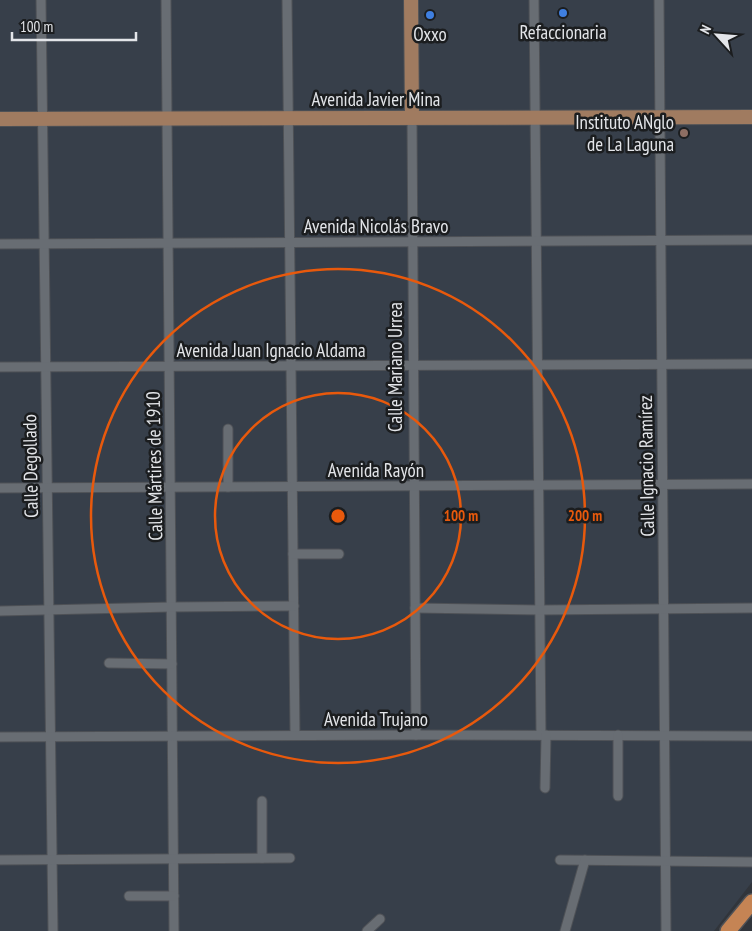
<svg xmlns="http://www.w3.org/2000/svg" width="752" height="931" font-family="'PT Sans Narrow',sans-serif">
	<style>
		.built { fill: #373f4a }
		.lines { fill: none; stroke-linecap: round; stroke-linejoin: round }
		.street-casing { stroke: #4e5156; stroke-width: 11 }
		.primary-casing { stroke: #4e5156; stroke-width: 16 }
		.highway-casing { stroke: #4e5156; stroke-width: 18 }
		.street { stroke: #686d73; stroke-width: 9 }
		.primary { stroke: #a07b60; stroke-width: 14 }
		.highway { stroke: #c58454; stroke-width: 15 }
		.ring { fill: none; stroke: #e8590c; stroke-width: 2.5 }
		.shop-dot { fill: #3f7fe0; stroke: #1b1d1f; stroke-width: 2 }
		.education-dot { fill: #8d6e63; stroke: #1b1d1f; stroke-width: 2 }
		.labels { text-anchor: middle; stroke-width: 5; stroke-linejoin: round; paint-order: stroke }
		.poi-label { font-size: 19px; fill: #e3e5e9; stroke: #1b1d1f }
		.street-label { font-size: 19px; fill: #e3e5e9; stroke: #1b1d1f }
		.centre { fill: #e8590c; stroke: #1b1d1f; stroke-width: 2.5 }
		.ring-label { font-size: 15px; text-anchor: middle; font-weight: bold; fill: #e8590c; stroke: #1b1d1f; stroke-width: 5; stroke-linejoin: round; paint-order: stroke }
	</style>
	<rect width="100%" height="100%" fill="#31353b"/>
	<path class="built" d="M0,0H752V882L714,931H0Z"/>
	<g class="lines">
		<defs>
			<g id="street">
				<path d="M41,0L53,931"/>
				<path d="M166,0L174,931"/>
				<path d="M287,0L295,735"/>
				<path d="M534,0L541,735"/>
				<path d="M659,0L666,931"/>
				<path d="M412,118L416,735"/>
				<path d="M0,244L752,240"/>
				<path d="M0,367L752,364"/>
				<path d="M228,487V429"/>
				<path d="M0,488L752,484"/>
				<path d="M293,554H339"/>
				<path d="M415,608L540,610L752,608"/>
				<path d="M0,611L171,607L294,606"/>
				<path d="M109,663L172,664"/>
				<path d="M0,737L416,735L752,736"/>
				<path d="M545,788L546,735"/>
				<path d="M618,796V735"/>
				<path d="M262,801V858"/>
				<path d="M0,860L290,858"/>
				<path d="M560,860L752,862"/>
				<path d="M129,896H174"/>
				<path d="M367,931L380,919"/>
				<path d="M565,931L585,860"/>
			</g>
			<g id="primary">
				<path d="M411,0L412,118"/>
				<path d="M0,119L752,117"/>
			</g>
			<path id="highway" d="M728,931L752,902"/>
		</defs>
		<use href="#street" class="street-casing"/>
		<use href="#primary" class="primary-casing"/>
		<use href="#highway" class="highway-casing"/>
		<use href="#street" class="street"/>
		<use href="#primary" class="primary"/>
		<use href="#highway" class="highway"/>
	</g>
	<g class="ring">
		<circle cx="338" cy="516" r="123"/>
		<circle cx="338" cy="516" r="247"/>
	</g>
	<g class="shop-dot">
		<circle cx="563" cy="13" r="5"/>
		<circle cx="430" cy="15" r="5"/>
	</g>
	<circle class="education-dot" cx="684" cy="133" r="5"/>
	<g class="labels">
		<g class="poi-label">
			<text x="563" y="39">Refaccionaria</text>
			<text x="430" y="41">Oxxo</text>
			<text x="674" y="129" text-anchor="end">Instituto ANglo<tspan x="674" dy="22">de La Laguna</tspan></text>
		</g>
		<g class="street-label">
			<text x="376" y="106">Avenida Javier Mina</text>
			<text x="376" y="233">Avenida Nicolás Bravo</text>
			<text x="271" y="357">Avenida Juan Ignacio Aldama</text>
			<text transform="translate(395 367) rotate(-90)" y="7">Calle Mariano Urrea</text>
			<text transform="translate(30 466) rotate(-91)" y="7">Calle Degollado</text>
			<text transform="translate(154 466) rotate(-91)" y="7">Calle Mártires de 1910</text>
			<text transform="translate(646 466) rotate(-91)" y="7">Calle Ignacio Ramírez</text>
			<text x="376" y="477">Avenida Rayón</text>
			<text x="376" y="726">Avenida Trujano</text>
		</g>
	</g>
	<circle cx="338" cy="516" r="8" class="centre"/>
	<g class="ring-label">
		<text x="461" y="521">100 m</text>
		<text x="585" y="521">200 m</text>
	</g>
	<g transform="translate(717 35) rotate(296)" stroke="#1b1d1f" stroke-width="4" paint-order="stroke">
	<path d="M0-4L9 19L0 12L-9 19Z" fill="#e3e5e9"/>
	<text y="-8" font-size="14" font-weight="bold" text-anchor="middle" fill="#e3e5e9">N</text>
	</g>
	<path d="M12 32v8h124v-8" fill="none" stroke="#e3e5e9" stroke-width="2.5"/>
	<text x="20" y="32" font-size="15" fill="#e3e5e9" stroke="#1b1d1f" stroke-width="4" paint-order="stroke">100 m</text>
</svg>
